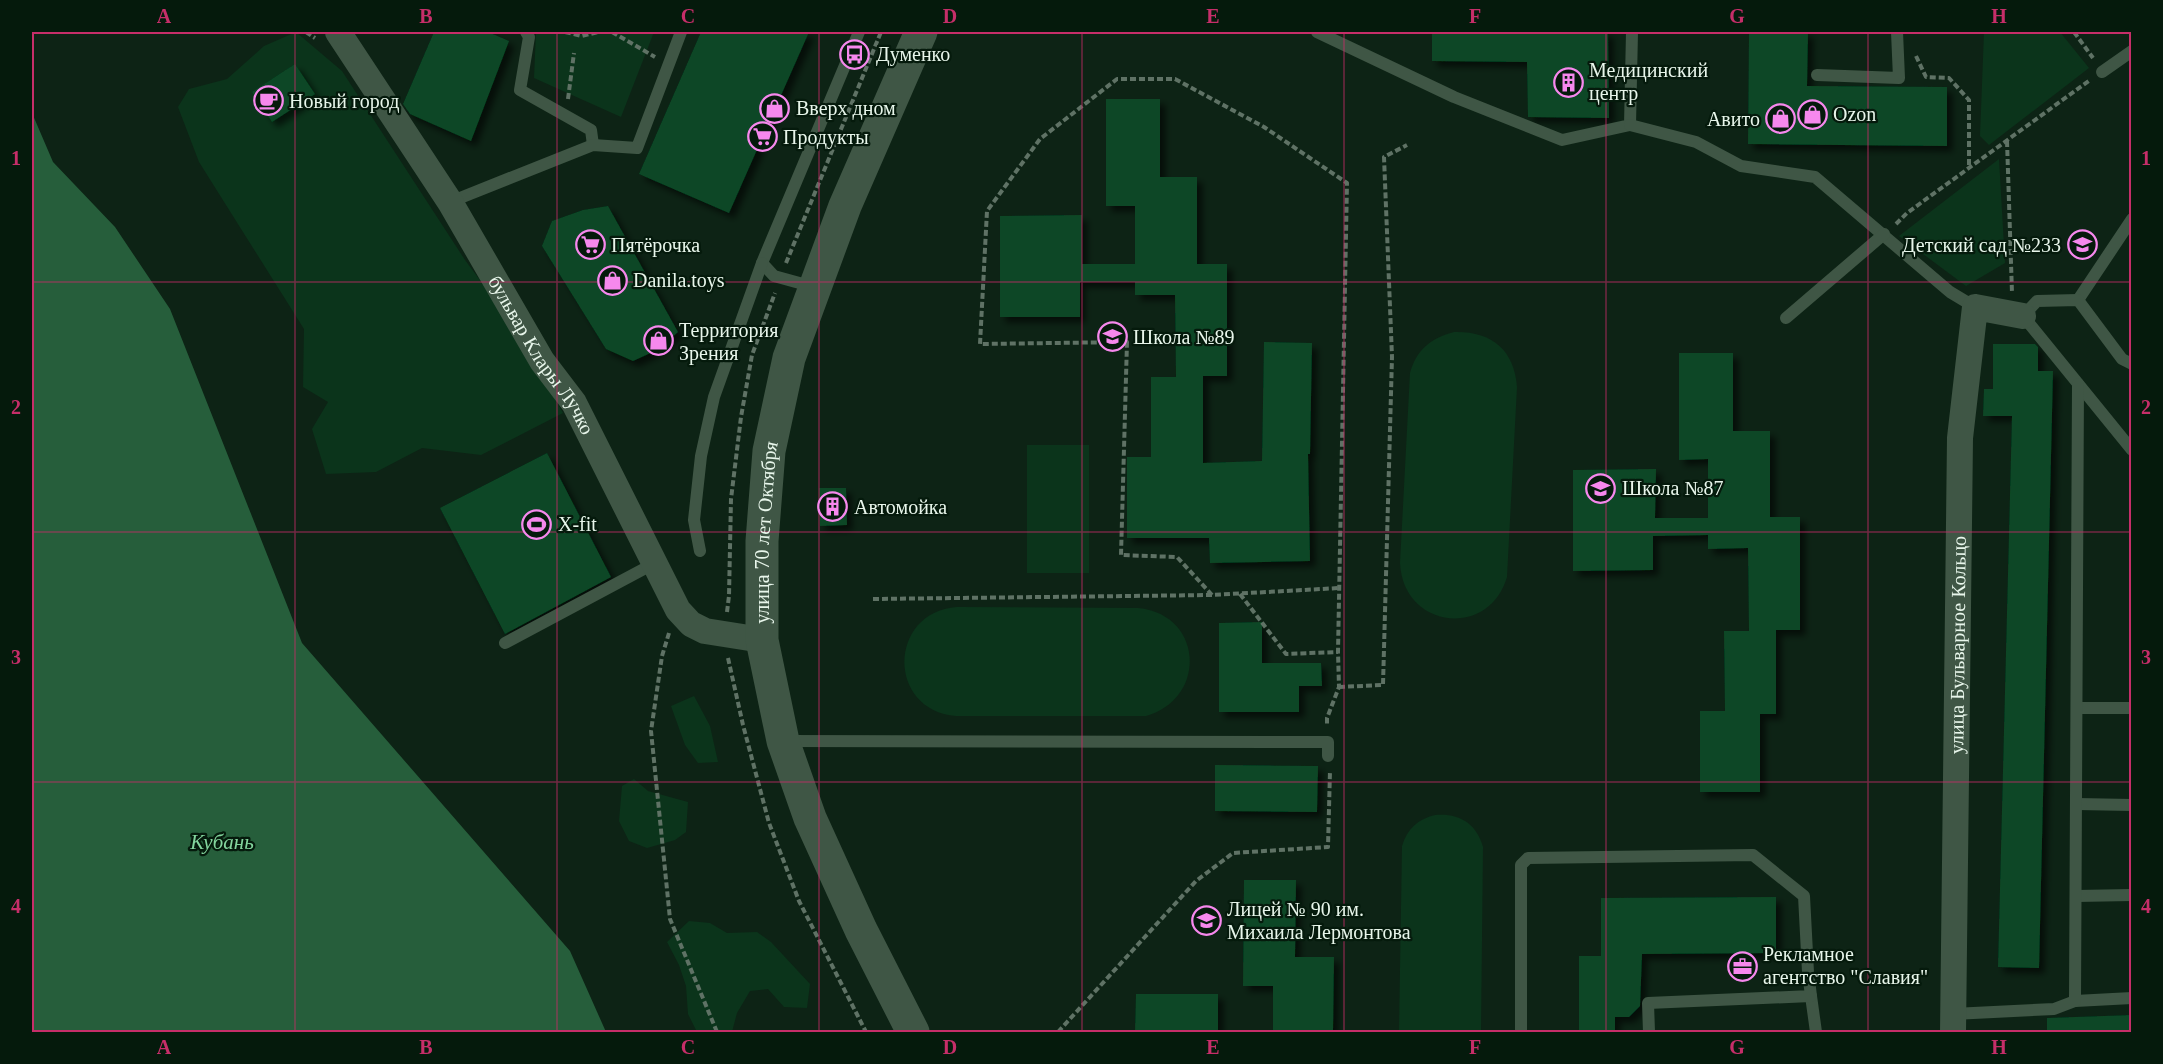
<svg xmlns="http://www.w3.org/2000/svg" width="2163" height="1064" font-family="Georgia,serif">
	<style>
		.green { fill: #0b341b }
		.water { fill: #265e3b }
		.building { fill: #094725; filter: url(#shadow) }
		.lines { fill: none; stroke-linecap: round; stroke-linejoin: round }
		.path { stroke: #5f7265; stroke-width: 4; stroke-dasharray: 6 3; stroke-linecap: butt }
		.lane { stroke: #3f5645; stroke-width: 12 }
		.street { stroke: #3f5645; stroke-width: 26 }
		.secondary { stroke: #3f5645; stroke-width: 33 }
		.grid { fill: none; stroke: #c62e69; stroke-width: 1.5; stroke-opacity: 0.55 }
		.labels { text-anchor: middle; stroke-width: 4.5; stroke-linejoin: round; paint-order: stroke }
		.poi-label { font-size: 20px; fill: #e8f6eb; stroke: #051a0c; text-anchor: start }
		.street-label { font-size: 20px; fill: #e8f6eb; stroke: #051a0c }
		.water-label { font-size: 21px; font-style: italic; fill: #83d59d; stroke: #051a0c }
		.neatline { fill: none; stroke: #c62e69; stroke-width: 2 }
		.grid-label { font-size: 20px; text-anchor: middle; font-weight: bold; fill: #c62e69 }
	</style>
	<defs>
		<filter id="shadow"><feDropShadow dx="5.5" dy="5.5" stdDeviation="3" flood-color="#0009"/></filter>
	</defs>
	<rect width="100%" height="100%" fill="#0d2315"/>
	<g class="green">
		<path d="M296,32L342,71L465,260L517,330L563,413L481,455L422,448L376,472L326,474L312,429L328,402L303,387L304,329L199,162L178,107L189,89L227,79L264,46Z"/>
		<path d="M536,32H654L621,117L534,78Z"/>
		<path d="M1984,32H2060L2089,68L1989,145L1980,136Z"/>
		<path d="M1999,159L2005,263L1966,286L1899,236Z"/>
		<path d="M1454,332C1491,331 1514,349 1517,387L1507,577C1489,639 1403,629 1400,563L1410,373C1416,350 1431,338 1454,332Z"/>
		<rect x="1027" y="445" width="62" height="128"/>
		<path d="M957,607L1138,608C1203,614 1208,698 1146,716H956C886,710 888,612 957,607Z"/>
		<path d="M694,696L710,726L718,762L698,763L685,745L671,706Z"/>
		<path d="M634,779L648,791L688,802L686,832L675,840L647,848L629,841L619,821L622,786Z"/>
		<path d="M1435,815C1459,813 1476,823 1483,847L1481,1032H1399L1402,846C1407,829 1418,819 1435,815Z"/>
		<path d="M689,921L710,923L727,933L757,932L771,942L810,984L807,1008L784,1007L768,989L750,991L737,1013L732,1032H697L688,1014L686,986L679,965L667,942Z"/>
	</g>
	<path class="water" d="M32,113L53,162L115,227L170,309L302,643L570,951L606,1032H32Z"/>
	<g class="building">
		<path d="M434,32H488L509,41L471,141L410,114L403,104Z"/>
		<path d="M701,32H809L729,213L639,174Z"/>
		<path d="M1432,32H1608L1609,118L1528,117L1527,62L1432,61Z"/>
		<path d="M1749,32H1808L1807,86L1947,87V146L1748,144Z"/>
		<path d="M295,64L315,94L272,122L252,92Z"/>
		<path d="M1106,99H1160V177H1197V264H1227V376H1203V463L1262,461L1264,342L1312,343L1310,454H1308L1310,561L1210,563L1209,538H1127V457H1151V377H1176L1175,295H1135V282H1080V317H1000V216L1082,215V264H1135V206H1106Z"/>
		<path d="M608,206L678,332L657,350L633,361L606,349L542,246L552,221L583,210Z"/>
		<path d="M1993,344H2035L2038,347V371H2053L2039,968L1998,967L2012,416H1983L1984,389H1993Z"/>
		<path d="M1679,353H1733V431H1770V517H1800V630H1776V714H1760V792H1700V711H1725L1724,631H1749L1748,548L1708,549V535L1653,536V570L1573,571V470L1656,469L1655,518H1708V459L1679,460Z"/>
		<path d="M547,453L611,577L505,634L440,508Z"/>
		<path d="M819,488H846L847,525L820,526Z"/>
		<path d="M1262,622V663H1321L1322,686H1299V712H1219V623Z"/>
		<path d="M1215,765L1318,766L1317,812L1215,811Z"/>
		<path d="M1244,880H1296L1295,957H1334L1333,1032H1273V986H1243Z"/>
		<path d="M1776,897V953L1642,954L1640,1006L1629,1017H1615V1032H1579V956H1601V898Z"/>
		<path d="M1136,994H1218V1032H1135Z"/>
		<path d="M2132,1015V1032H2047V1018Z"/>
	</g>
	<g class="lines">
		<g class="path">
			<path d="M306,32L315,38"/>
			<path d="M565,32L582,36L598,32"/>
			<path d="M612,32L655,57"/>
			<path d="M2074,32L2093,58"/>
			<path d="M1916,56L1926,77L1949,78L1969,100V169"/>
			<path d="M568,99L574,53"/>
			<path d="M2007,141L2012,293"/>
			<path d="M1896,224L1907,213L2090,80"/>
			<path d="M786,263L881,32"/>
			<path d="M1240,594L1286,654L1338,652"/>
			<path d="M1212,595L1177,557L1121,555L1127,342L980,344L987,211L1040,139L1117,79H1175L1264,127L1347,183L1338,652L1339,687L1327,718V726"/>
			<path d="M873,599L1212,595L1340,588"/>
			<path d="M727,612L729,596L731,499L741,417L752,355L775,293"/>
			<path d="M669,633L662,656L651,731L670,919L717,1032"/>
			<path d="M728,658L743,725L769,823L799,901L866,1032"/>
			<path d="M1339,687L1383,685L1392,357L1384,157L1407,145"/>
			<path d="M1058,1032L1196,881L1233,853L1328,847L1330,771"/>
		</g>
		<g class="lane">
			<path d="M526,32L529,37L520,90L591,130L593,145"/>
			<path d="M1317,32L1454,97L1562,140L1630,125L1632,32"/>
			<path d="M2102,72L2132,51"/>
			<path d="M1817,75L1899,78L1897,32"/>
			<path d="M1630,125L1696,142L1741,166L1815,177L1950,292L1975,307"/>
			<path d="M450,202L593,145L637,148L681,32"/>
			<path d="M814,287L774,276L762,263L859,32"/>
			<path d="M2078,300L2132,219"/>
			<path d="M1786,318L1884,234"/>
			<path d="M2132,364L2122,359L2078,300L2037,301L2023,316L2132,450"/>
			<path d="M700,551L694,520L701,456L714,397L762,263"/>
			<path d="M505,643L655,563"/>
			<path d="M2077,708H2132"/>
			<path d="M785,741L1328,742V756"/>
			<path d="M2077,804L2132,805"/>
			<path d="M2076,896L2132,895"/>
			<path d="M1811,996L1816,1032"/>
			<path d="M2075,1001L2132,998"/>
			<path d="M1953,1014L2054,1009L2075,1001L2078,384"/>
			<path d="M1521,1032V865L1528,858L1753,855L1804,896L1808,972L1811,996L1648,1003L1649,1032"/>
		</g>
		<g class="street">
			<path id="s1" d="M338,32L450,202L542,361L574,403L678,610L691,624L705,631L762,640"/>
			<path id="s2" d="M1953,1032L1960,438L1975,307L2023,316"/>
		</g>
		<path class="secondary" id="s3" d="M913,1032L861,930L810,818L783,741L762,640V541L769,451L789,358L845,206L921,32"/>
	</g>
	<path class="grid" d="M295,32V1032M557,32V1032M819,32V1032M1082,32V1032M1344,32V1032M1606,32V1032M1868,32V1032M32,282H2132M32,532H2132M32,782H2132"/>
	<defs>
		<symbol id="bus-ring" viewBox="-11 -11 22 22"><circle r="9.5" fill="#051a0c" stroke="#f688ed" stroke-width="1.5"/><path d="M-5-6H5V4H4V6H2V4H-2V6H-4V4H-5ZM-3.5-4V0h7V-4ZM-3.5 1.2v1.5H-2V1.2ZM2 1.2v1.5H3.5V1.2Z" fill="#f688ed"/></symbol>
		<symbol id="building-ring" viewBox="-11 -11 22 22"><circle r="9.5" fill="#051a0c" stroke="#f688ed" stroke-width="1.5"/><path d="M-4-6H4V6H1V3H-1V6H-4ZM-2.5-4.3h1.7v1.8h-1.7ZM.8-4.3h1.7v1.8H.8ZM-2.5-1h1.7V.8h-1.7ZM.8-1h1.7V.8H.8Z" fill="#f688ed"/></symbol>
		<symbol id="cafe-ring" viewBox="-11 -11 22 22"><circle r="9.5" fill="#051a0c" stroke="#f688ed" stroke-width="1.5"/><path d="M-5.5-4.5H6V0H3Q3 3.5 0 3.5H-2.5Q-5.5 3.5-5.5 0ZM3-3.2v2h1.7v-2ZM-6 4.5H4V6H-6Z" fill="#f688ed"/></symbol>
		<symbol id="shop-ring" viewBox="-11 -11 22 22"><circle r="9.5" fill="#051a0c" stroke="#f688ed" stroke-width="1.5"/><path d="M-5-2.5h2.3a2.7 3.5 0 0 1 5.4 0H5L5.5 6h-11ZM-1.5-2.5h3a1.5 2.3 0 0 0-3 0Z" fill="#f688ed"/></symbol>
		<symbol id="supermarket-ring" viewBox="-11 -11 22 22"><circle r="9.5" fill="#051a0c" stroke="#f688ed" stroke-width="1.5"/><path d="M-6-5.5h2.5l.6 2H6L4.5 2H-2.5L-4.4-4H-6ZM-1.5 3.2a1.3 1.3 0 1 0 .1 0ZM3 3.2a1.3 1.3 0 1 0 .1 0Z" fill="#f688ed"/></symbol>
		<symbol id="school-ring" viewBox="-11 -11 22 22"><circle r="9.5" fill="#051a0c" stroke="#f688ed" stroke-width="1.5"/><path d="M0-5L7-2L0 1L-7-2ZM-4 1L0 2.5L4 1V4Q0 6-4 4Z" fill="#f688ed"/></symbol>
		<symbol id="stadium-ring" viewBox="-11 -11 22 22"><circle r="9.5" fill="#051a0c" stroke="#f688ed" stroke-width="1.5"/><path d="M0-5a6.5 5 0 1 0 0 10a6.5 5 0 1 0 0-10ZM-3.5-1.8h7v3.6h-7Z" fill="#f688ed"/></symbol>
		<symbol id="office-ring" viewBox="-11 -11 22 22"><circle r="9.5" fill="#051a0c" stroke="#f688ed" stroke-width="1.5"/><path d="M-6-3h4V-5.5h4V-3h4V5H-6ZM-1-4.5V-3h2v-1.5ZM-6 0V1H6V0Z" fill="#f688ed"/></symbol>
	</defs>
	<g fill-rule="evenodd">
		<use href="#bus-ring" x="838" y="38" width="33" height="33"/>
		<use href="#building-ring" x="1552" y="66" width="33" height="33"/>
		<use href="#cafe-ring" x="252" y="84" width="33" height="33"/>
		<use href="#shop-ring" x="758" y="92" width="33" height="33"/>
		<use href="#shop-ring" x="1796" y="98" width="33" height="33"/>
		<use href="#shop-ring" x="1764" y="102" width="33" height="33"/>
		<use href="#supermarket-ring" x="746" y="120" width="33" height="33"/>
		<use href="#supermarket-ring" x="574" y="228" width="33" height="33"/>
		<use href="#school-ring" x="2066" y="228" width="33" height="33"/>
		<use href="#shop-ring" x="596" y="264" width="33" height="33"/>
		<use href="#school-ring" x="1096" y="320" width="33" height="33"/>
		<use href="#shop-ring" x="642" y="324" width="33" height="33"/>
		<use href="#school-ring" x="1584" y="472" width="33" height="33"/>
		<use href="#building-ring" x="816" y="490" width="33" height="33"/>
		<use href="#stadium-ring" x="520" y="508" width="33" height="33"/>
		<use href="#school-ring" x="1190" y="904" width="33" height="33"/>
		<use href="#office-ring" x="1726" y="950" width="33" height="33"/>
	</g>
	<g class="labels">
		<g class="poi-label">
			<text x="876" y="61">Думенко</text>
			<text x="1589" y="77">Медицинский<tspan x="1589" dy="23">центр</tspan></text>
			<text x="289" y="108">Новый город</text>
			<text x="796" y="115">Вверх дном</text>
			<text x="1833" y="121">Ozon</text>
			<text x="1760" y="126" text-anchor="end">Авито</text>
			<text x="783" y="144">Продукты</text>
			<text x="611" y="252">Пятёрочка</text>
			<text x="2061" y="252" text-anchor="end">Детский сад №233</text>
			<text x="633" y="287">Danila.toys</text>
			<text x="679" y="337">Территория<tspan x="679" dy="23">Зрения</tspan></text>
			<text x="1133" y="344">Школа №89</text>
			<text x="1622" y="495">Школа №87</text>
			<text x="854" y="514">Автомойка</text>
			<text x="558" y="531">X-fit</text>
			<text x="1227" y="916">Лицей № 90 им.<tspan x="1227" dy="23">Михаила Лермонтова</tspan></text>
			<text x="1763" y="961">Рекламное<tspan x="1763" dy="23">агентство "Славия"</tspan></text>
		</g>
		<g class="street-label">
			<text dy="7" stroke="none"><textPath href="#s1" startOffset="382">бульвар Клары Лучко</textPath></text>
			<text dy="7" stroke="none"><textPath href="#s3" startOffset="530">улица 70 лет Октября</textPath></text>
			<text dy="7" stroke="none"><textPath href="#s2" startOffset="387">улица Бульварное Кольцо</textPath></text>
		</g>
		<g class="water-label">
			<text x="222" y="849">Кубань</text>
		</g>
	</g>
	<rect width="2163" height="1064" fill="none" stroke="#051a0c" stroke-width="66"/>
	<rect x="33" y="33" width="2097" height="998" class="neatline"/>
	<g class="grid-label">
		<text x="164" y="23">A</text>
		<text x="426" y="23">B</text>
		<text x="688" y="23">C</text>
		<text x="950" y="23">D</text>
		<text x="1213" y="23">E</text>
		<text x="1475" y="23">F</text>
		<text x="1737" y="23">G</text>
		<text x="1999" y="23">H</text>
		<text x="16" y="165">1</text>
		<text x="2146" y="165">1</text>
		<text x="16" y="414">2</text>
		<text x="2146" y="414">2</text>
		<text x="16" y="664">3</text>
		<text x="2146" y="664">3</text>
		<text x="16" y="913">4</text>
		<text x="2146" y="913">4</text>
		<text x="164" y="1054">A</text>
		<text x="426" y="1054">B</text>
		<text x="688" y="1054">C</text>
		<text x="950" y="1054">D</text>
		<text x="1213" y="1054">E</text>
		<text x="1475" y="1054">F</text>
		<text x="1737" y="1054">G</text>
		<text x="1999" y="1054">H</text>
	</g>
</svg>
